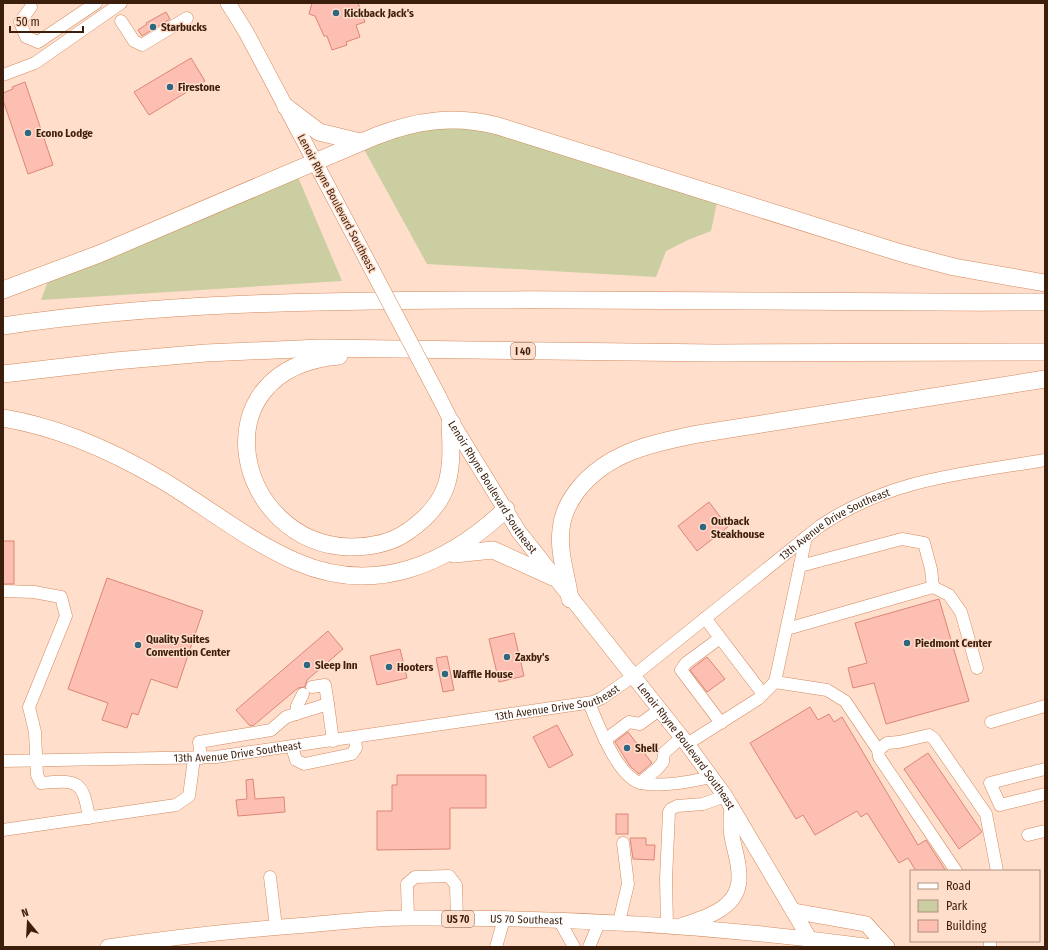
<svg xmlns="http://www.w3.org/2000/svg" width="1048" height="950" font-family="'Fira Sans Condensed',sans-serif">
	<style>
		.green { fill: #cacea0 }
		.building { fill: #fdbfb2; stroke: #dc8675 }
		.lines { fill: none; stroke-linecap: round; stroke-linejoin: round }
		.minor-casing { stroke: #d48a5c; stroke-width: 13 }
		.major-casing { stroke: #d48a5c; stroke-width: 16 }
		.highway-casing { stroke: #d48a5c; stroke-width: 18 }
		.minor { stroke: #fff; stroke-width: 12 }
		.major { stroke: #fff; stroke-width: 15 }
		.highway { stroke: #fff; stroke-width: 17 }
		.major-bridge-casing { stroke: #d48a5c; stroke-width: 16; stroke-linecap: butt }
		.major-bridge { stroke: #fff; stroke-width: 15 }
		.poi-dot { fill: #2f6680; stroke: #ffdecc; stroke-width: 1.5 }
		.labels { text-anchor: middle; stroke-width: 3; stroke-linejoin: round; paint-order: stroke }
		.shield { fill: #ffdecc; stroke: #765845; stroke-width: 1 }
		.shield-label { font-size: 10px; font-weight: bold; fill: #3b1e0b }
		.poi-label { font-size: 11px; font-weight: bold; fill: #3b1e0b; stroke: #ffdecc; text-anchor: start }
		.street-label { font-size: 11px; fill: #3b1e0b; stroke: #ffdecc }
	</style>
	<rect width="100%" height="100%" fill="#ffdecc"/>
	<g class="green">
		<path d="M498,126L717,202L711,231L688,240L666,251L656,277L427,264L360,142L392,129Z"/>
		<path d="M298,177L342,281L41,300L51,273Z"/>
	</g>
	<g class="building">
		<path d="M312,3H358L365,22L356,25L360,37L346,42L347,45L332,50L327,36H324L315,16L309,14Z"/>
		<path d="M166,12L170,19L142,36L138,30L147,24L146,23Z"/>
		<path d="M191,58L205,81L149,115L134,92Z"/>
		<path d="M25,82L53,165L28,174L3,100V93L13,89L12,87Z"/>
		<path d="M709,502L728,527L697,551L678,526Z"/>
		<rect x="3" y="541" width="11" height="43"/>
		<path d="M107,578L203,611L177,688L151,679L138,715L132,713L127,728L102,720L108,703L68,689Z"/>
		<path d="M939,599L969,701L886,724L874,683L853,688L848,668L867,663L855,623Z"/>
		<path d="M328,631L343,649L307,680L305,687L298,688L254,725L250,726L236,710Z"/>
		<path d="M514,633L524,676L499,682L489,639Z"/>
		<path d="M400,649L407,678L377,685L370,656Z"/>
		<path d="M447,656L454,690L443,692L436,658Z"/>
		<path d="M707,657L725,679L707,692L690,670Z"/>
		<path d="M810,707L818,720L829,714L834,722L842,717L918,845L926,840L946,871H916L908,858L899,863L867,813L861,817L857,811L815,835L803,815L796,819L750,743Z"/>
		<path d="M557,725L573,755L549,768L533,737Z"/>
		<path d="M628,732L652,763L639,774L630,766L615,742Z"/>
		<path d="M928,753L982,832L959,849L904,769Z"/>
		<path d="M397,775H486V808H450V849L377,850V811H392V785H397Z"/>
		<path d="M253,779L255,799L284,797L285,812L238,816L236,800L247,799L246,780Z"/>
		<rect x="616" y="814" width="12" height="20"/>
		<path d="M630,838H646V845H655L654,860L633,859Z"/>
	</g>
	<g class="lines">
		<defs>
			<g id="minor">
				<path d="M31,7L20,22L26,37L38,42L96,3"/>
				<path d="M121,21L134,41L142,45L187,18"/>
				<path d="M3,75L35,63L121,3"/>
				<path d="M800,566L902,539L924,543L931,569L933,587"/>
				<path d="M3,591L34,592L61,597L66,616L29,707L35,732L37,775L41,783C78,780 83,780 89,818"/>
				<path d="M705,618L763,694"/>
				<path d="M787,629L933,587L949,595L961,612L977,668"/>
				<path d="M720,638L686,663L681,670L721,723"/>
				<path d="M775,682L827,690L845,701L878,750L879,757L956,871"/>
				<path d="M312,687L325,685L328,704"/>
				<path d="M589,703C598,724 618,778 641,783C664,787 689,782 711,777"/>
				<path d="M296,714L297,706L303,694"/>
				<path d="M991,722L1045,706"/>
				<path d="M605,740L629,722L640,724L659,710"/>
				<path d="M687,744L758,699L775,682L806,537"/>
				<path d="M292,747L296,760L304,764L352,754L356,748L355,738"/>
				<path d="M878,750L887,743L899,742L929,735L934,739L986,814L997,871"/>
				<path d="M201,758L199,742L271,730L286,717L328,704L333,741"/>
				<path id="s1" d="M3,761L216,757L593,702L602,698L632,677L820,526C892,478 963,474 1045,460"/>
				<path d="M1045,769L990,783L1000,805L1045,794"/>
				<path d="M640,783L657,769L663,762L664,753L682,737"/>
				<path d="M3,830L176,805L189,796L194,759"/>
				<path d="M1028,835L1045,831"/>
				<path d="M270,877L276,927"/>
				<path d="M408,918L407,884L415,877L449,876L456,885L457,919"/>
				<path d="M559,920L574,947"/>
				<path d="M619,922L628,884L623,843"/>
				<path d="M667,926L666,879L669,812L671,809L677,806L703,804L725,796"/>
				<path d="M990,941V947"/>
				<path d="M496,947L504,919"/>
				<path d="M589,947L600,921"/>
			</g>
			<g id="major">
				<path d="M228,3L246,32L359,245"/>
				<path id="s2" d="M439,397L452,423L519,532L687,744L725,796L812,943"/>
				<path d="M793,911L866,924L887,947"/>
				<path d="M683,925C708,917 741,907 739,875C739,861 734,849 732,836C730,827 731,817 732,808"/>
				<path id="s3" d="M108,947C174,937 241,930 307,925C340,922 374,918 407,918C562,917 719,926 873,947"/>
			</g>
			<g id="highway">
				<path d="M286,107L319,132L360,142"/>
				<path d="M3,290L99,254L376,136C417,120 455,115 498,126L901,253L954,267L1045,283"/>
				<path d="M3,326C156,303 309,301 463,300C657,299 851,303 1045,302"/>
				<path d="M339,356C196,368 234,544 350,547C369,547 391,543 407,532C451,502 453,474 450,424L452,423"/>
				<path d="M3,374L115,361L206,353L320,348L715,353L1045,352"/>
				<path d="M3,418C58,427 112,451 160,479C206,506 248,541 297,562C376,596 448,564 506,509"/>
				<path d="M454,554L493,550L553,577"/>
				<path d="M570,599C567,577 558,552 561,530C562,515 568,503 577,491C607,452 653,443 698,434L1045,379"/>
			</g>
		</defs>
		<use href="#minor" class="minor-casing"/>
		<use href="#major" class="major-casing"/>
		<use href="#highway" class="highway-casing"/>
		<use href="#minor" class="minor"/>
		<use href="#major" class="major"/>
		<use href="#highway" class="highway"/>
		<defs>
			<path id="major-bridge" d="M359,245L439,397"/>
		</defs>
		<use href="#major-bridge" class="major-bridge-casing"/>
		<use href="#major-bridge" class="major-bridge"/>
	</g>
	<g class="poi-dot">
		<circle cx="336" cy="13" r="4"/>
		<circle cx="153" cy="27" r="4"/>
		<circle cx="170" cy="87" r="4"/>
		<circle cx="28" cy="133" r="4"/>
		<circle cx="703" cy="527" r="4"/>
		<circle cx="907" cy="643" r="4"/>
		<circle cx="138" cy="645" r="4"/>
		<circle cx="507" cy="657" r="4"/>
		<circle cx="307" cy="665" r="4"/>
		<circle cx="389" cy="667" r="4"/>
		<circle cx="445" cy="674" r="4"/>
		<circle cx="627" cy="748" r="4"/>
	</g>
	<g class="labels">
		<g class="shield">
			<rect x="511" y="343" width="24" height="16" rx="3"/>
			<rect x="442" y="911" width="32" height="16" rx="3"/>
		</g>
		<g class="shield-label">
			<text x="523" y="355">I 40</text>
			<text x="458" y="923">US 70</text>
		</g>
		<g class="poi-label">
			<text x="344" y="17">Kickback Jack's</text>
			<text x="161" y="31">Starbucks</text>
			<text x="178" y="91">Firestone</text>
			<text x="36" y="137">Econo Lodge</text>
			<text x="711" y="525">Outback<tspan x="711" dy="13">Steakhouse</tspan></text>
			<text x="146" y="643">Quality Suites<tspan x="146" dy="13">Convention Center</tspan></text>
			<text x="915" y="647">Piedmont Center</text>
			<text x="515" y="661">Zaxby's</text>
			<text x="315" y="669">Sleep Inn</text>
			<text x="397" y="671">Hooters</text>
			<text x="453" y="678">Waffle House</text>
			<text x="635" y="752">Shell</text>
		</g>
		<g class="street-label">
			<text transform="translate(337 203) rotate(62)" y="4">Lenoir Rhyne Boulevard Southeast</text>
			<text dy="4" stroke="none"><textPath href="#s2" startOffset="105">Lenoir Rhyne Boulevard Southeast</textPath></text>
			<text dy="4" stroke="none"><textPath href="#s1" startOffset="895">13th Avenue Drive Southeast</textPath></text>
			<text dy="4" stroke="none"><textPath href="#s1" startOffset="559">13th Avenue Drive Southeast</textPath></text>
			<text dy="4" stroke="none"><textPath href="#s2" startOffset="429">Lenoir Rhyne Boulevard Southeast</textPath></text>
			<text dy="4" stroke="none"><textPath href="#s1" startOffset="235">13th Avenue Drive Southeast</textPath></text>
			<text dy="4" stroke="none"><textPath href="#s3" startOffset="420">US 70 Southeast</textPath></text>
		</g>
	</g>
	<rect width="1048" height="950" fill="none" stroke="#3b1e0b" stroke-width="8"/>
	<rect x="910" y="870" width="130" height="72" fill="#ffdecc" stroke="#b1917f"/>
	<rect x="918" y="883" width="20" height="6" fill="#ffffff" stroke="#b1917f"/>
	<text x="946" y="890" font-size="12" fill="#3b1e0b">Road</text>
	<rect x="918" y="900" width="20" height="12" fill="#cacea0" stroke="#b1917f"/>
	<text x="946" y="910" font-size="12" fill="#3b1e0b">Park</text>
	<rect x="918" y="920" width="20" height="12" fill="#fdbfb2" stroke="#b1917f"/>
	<text x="946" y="930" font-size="12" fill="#3b1e0b">Building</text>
	<g transform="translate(28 922) rotate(342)" stroke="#ffdecc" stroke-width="3" paint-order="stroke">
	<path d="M0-3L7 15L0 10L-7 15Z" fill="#3b1e0b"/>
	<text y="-6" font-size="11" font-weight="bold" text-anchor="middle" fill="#3b1e0b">N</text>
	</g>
	<path d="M10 26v6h73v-6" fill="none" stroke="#3b1e0b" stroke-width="2"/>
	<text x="16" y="26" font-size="12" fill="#3b1e0b" stroke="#ffdecc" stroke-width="3" paint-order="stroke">50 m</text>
</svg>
